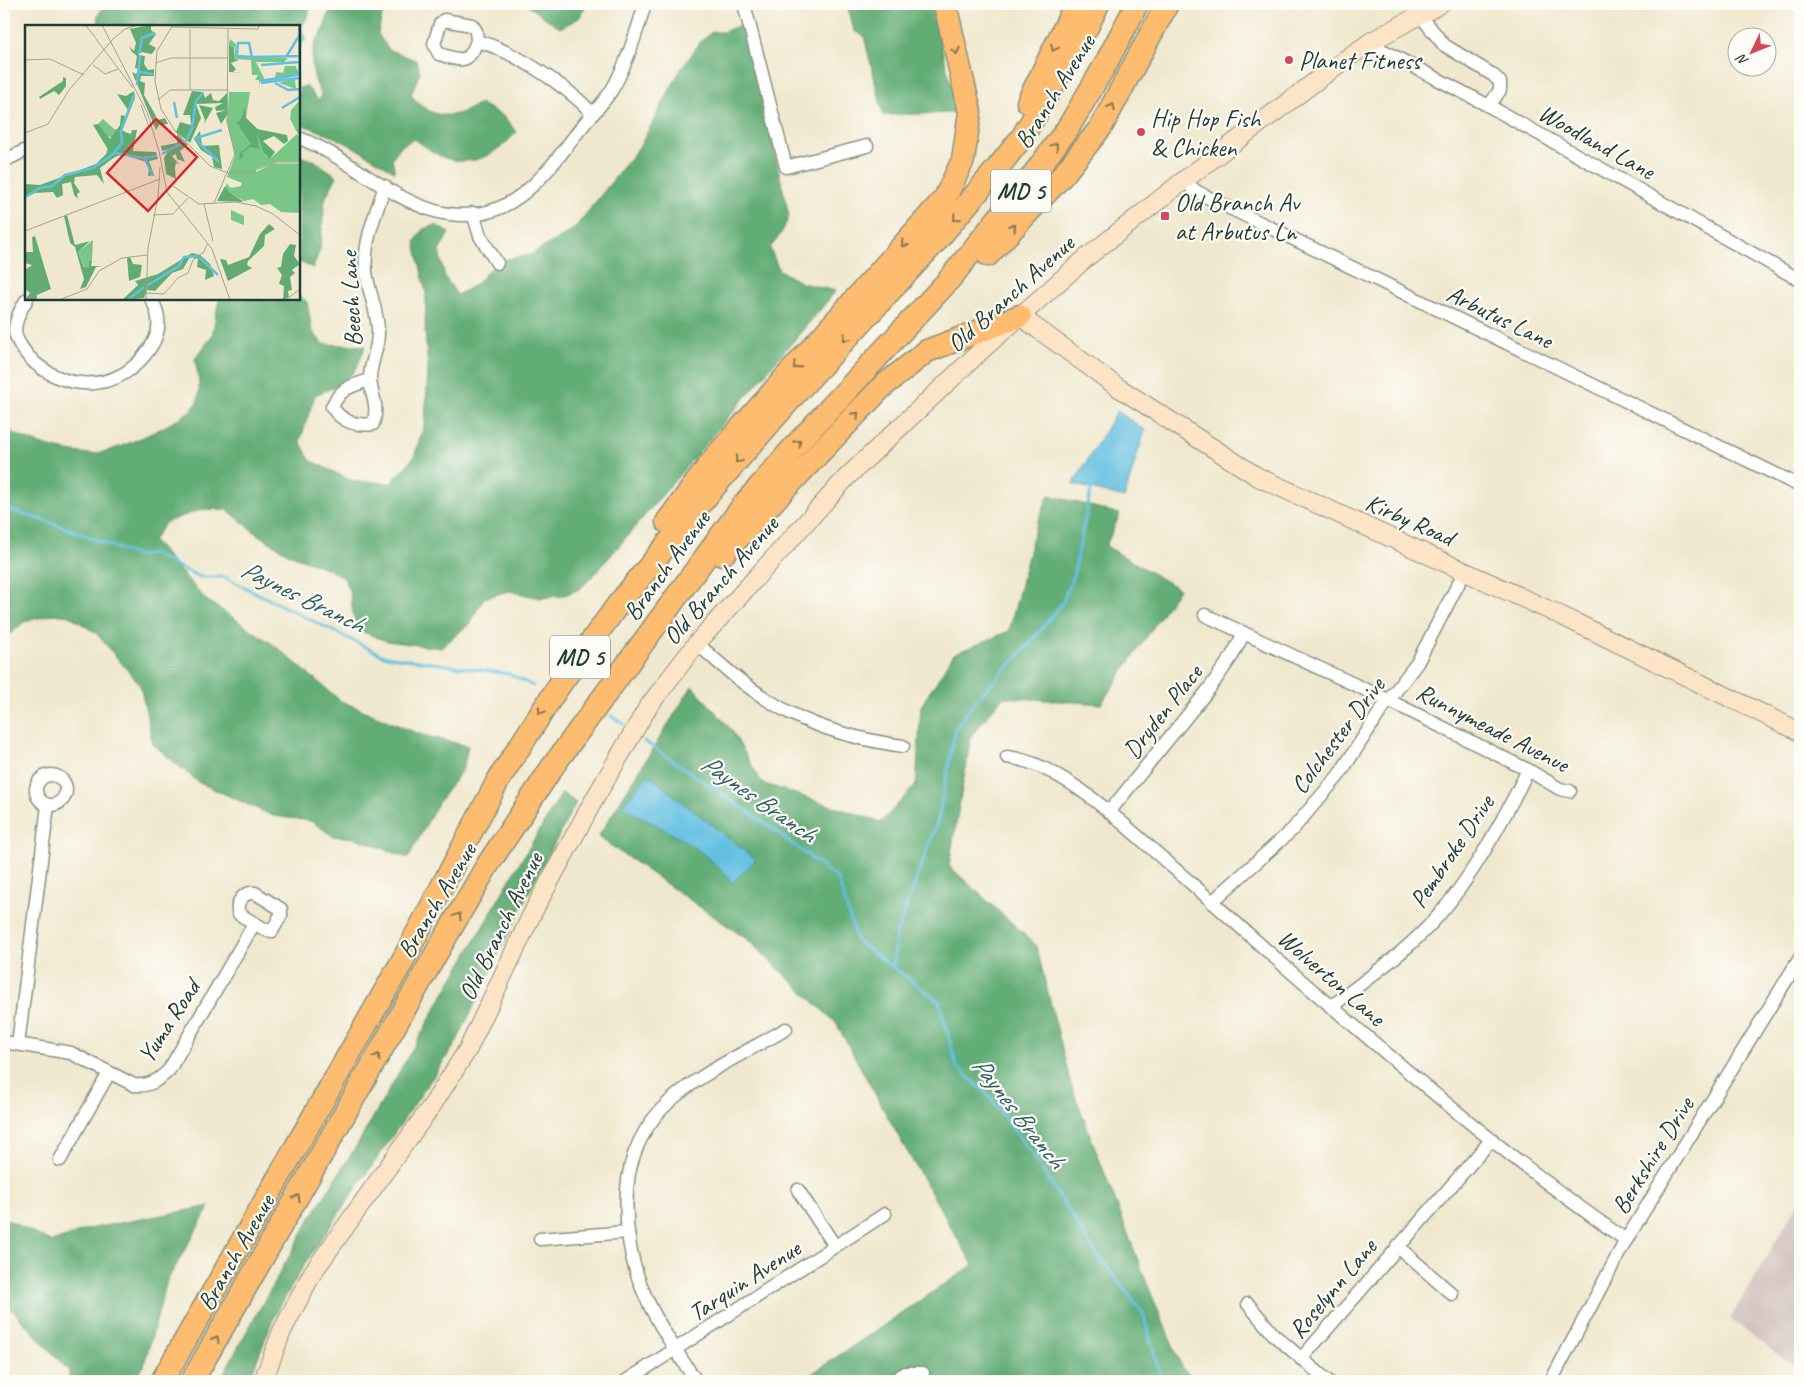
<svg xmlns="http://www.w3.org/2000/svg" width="1804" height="1385" font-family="Caveat,sans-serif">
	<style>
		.industrial { fill: #d0c0bc }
		.forest { fill: #62ac74; stroke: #407454 }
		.water { fill: #62bfe0; stroke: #407e8a }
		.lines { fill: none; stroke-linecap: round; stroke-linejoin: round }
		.stream { stroke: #62bfe0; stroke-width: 3 }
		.minor-casing { stroke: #889281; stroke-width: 15 }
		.secondary-casing { stroke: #889281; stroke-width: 20 }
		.motorway-casing { stroke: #889281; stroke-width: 25 }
		.minor { stroke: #fff; stroke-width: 12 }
		.secondary { stroke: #fee4c6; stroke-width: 18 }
		.motorway { stroke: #fdbc70; stroke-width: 22 }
		.oneway { stroke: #83764f }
		.poi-dot { fill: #d1495b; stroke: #fdfcf7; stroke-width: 2 }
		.labels { text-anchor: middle; stroke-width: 4.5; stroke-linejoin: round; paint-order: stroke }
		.shield { fill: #fdfcf7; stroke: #62766e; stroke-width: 1 }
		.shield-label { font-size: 24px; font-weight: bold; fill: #1f3d34 }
		.poi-label { font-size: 25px; fill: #1f3d34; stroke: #fdfcf7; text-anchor: start }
		.street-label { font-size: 25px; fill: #1f3d34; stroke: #fdfcf7 }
		.water-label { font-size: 26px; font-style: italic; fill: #305e5f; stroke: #fdfcf7 }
		.inset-river { fill: none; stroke: #62bfe0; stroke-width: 2.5 }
		.inset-road { fill: none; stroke: #9ca490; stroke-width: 1 }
		.view { fill: #d62828; fill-opacity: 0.15; stroke: #d62828; stroke-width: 2.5 }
		.inset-edge { fill: none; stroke: #1f3d34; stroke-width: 2.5 }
	</style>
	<rect width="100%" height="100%" fill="#fdfcf7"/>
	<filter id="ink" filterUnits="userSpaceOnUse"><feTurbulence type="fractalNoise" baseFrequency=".02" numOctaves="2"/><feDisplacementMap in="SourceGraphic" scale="10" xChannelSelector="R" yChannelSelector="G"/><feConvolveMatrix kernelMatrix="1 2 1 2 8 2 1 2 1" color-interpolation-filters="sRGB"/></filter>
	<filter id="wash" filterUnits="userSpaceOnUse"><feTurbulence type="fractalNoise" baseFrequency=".0096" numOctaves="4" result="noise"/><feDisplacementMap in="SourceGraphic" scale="20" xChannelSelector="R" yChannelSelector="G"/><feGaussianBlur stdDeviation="1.12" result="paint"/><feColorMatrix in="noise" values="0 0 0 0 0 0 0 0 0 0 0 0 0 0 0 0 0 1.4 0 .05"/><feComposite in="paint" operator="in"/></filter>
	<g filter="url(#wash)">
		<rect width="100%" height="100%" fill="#f0e8ce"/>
		<path class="industrial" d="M1800,1200V1371L1730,1319Z"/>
		<g class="forest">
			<path d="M108,4H309V14L301,28L306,40L299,46V26H271L270,22L258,26H101L97,18L104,5Z"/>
			<path d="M336,4H390L382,15L378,34L389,50L416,60L420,72L411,95C432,121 454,120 480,103L504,117L517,132C497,153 475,168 445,158C434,154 424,145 414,139L401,146L392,158L395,172C364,152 334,134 299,124V88L306,86L318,100L322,96C314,81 308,61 315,44C316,39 321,35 323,31C327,21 327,11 336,4Z"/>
			<path d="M525,4H587L579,18L560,28Z"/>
			<path d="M847,4H931L958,113L883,115L864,36L854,31Z"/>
			<path d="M740,25L766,114L789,216L782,232L770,248L779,270L802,283L836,291L595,574L580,589L562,596L540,598L509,591L484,598L469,624L441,648L386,641L358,630L353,614L350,592L344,578L326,568L291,555L258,535L228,510L203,509L166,522L153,540L205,599L274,645L341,701L419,734L468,746L463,769L438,803L408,858L356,838L333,836L311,821L273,816L198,782L153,744L140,685L97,634L70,616L54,614L24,622L4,639V428C29,443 62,452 91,454C109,455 183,421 194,407C204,394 197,373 195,359L212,336L219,299H299V296L307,302L312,331L323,344L365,346C355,379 345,383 315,395L300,441L310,460L352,481L391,483L414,457L425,422L428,369L425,332L426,293L415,242L423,229L436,225L449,233L439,251L445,277L457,295L475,285L490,269L507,259L530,255L574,229L640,146L681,69L702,40L712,32H724Z"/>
			<path d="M299,156L315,161L337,176L325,199L320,249L313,268L299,262Z"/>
			<path d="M1049,495L1120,514L1106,546L1179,589L1101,704L1003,697L971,736L949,866L1036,945L1072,1088L1146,1281L1182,1368L1198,1381H801L973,1265L901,1141L836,1023L748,940L598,837L692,686L731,729L762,783L881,822L916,785L921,706L954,654L1009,631L1035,528Z"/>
			<path d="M562,793L576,803L534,882L455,1045L305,1263L273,1319L249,1381H219L310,1219L360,1140L516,869Z"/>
			<path d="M210,1206L167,1281L144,1365L135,1381H69V1371L4,1301V1218L52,1242L88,1229Z"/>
		</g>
		<g class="water">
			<path d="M1117,411L1145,430L1124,498L1073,484Z"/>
			<path d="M648,775L756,860L732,883C706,847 660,828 622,806Z"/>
		</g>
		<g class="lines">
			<g class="stream">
				<path d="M4,508L58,525L137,556L152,554L200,577H224L384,656L509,674L533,686"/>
				<path d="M611,716L624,724"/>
				<path d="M644,741L773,829L838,879L857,941L939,1001L957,1067L989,1096L1038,1163L1095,1252L1143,1313L1162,1381"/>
				<path d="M893,967L896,935L938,820L956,727L976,700L1032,641L1063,602L1074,573L1091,489"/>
			</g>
		</g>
	</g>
	<g filter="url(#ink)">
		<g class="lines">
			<defs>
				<g id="minor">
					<path d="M744,4L786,167L867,146"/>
					<path d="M1420,15L1444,45L1493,75L1500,82V90L1489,106"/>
					<path d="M477,41L476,31L472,25L444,20L440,24L434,44L439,54C460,60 468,66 477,41C512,50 567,86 592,113"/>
					<path d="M1372,41L1382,50L1489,106L1800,280"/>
					<path d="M299,138C347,156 386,197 435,211C504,230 541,181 577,133C586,121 597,110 606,98C622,79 638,28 645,4"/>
					<path d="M4,161L26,150"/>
					<path d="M1183,181L1199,193L1800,486"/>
					<path d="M473,213L480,236L497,263"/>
					<path d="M27,299C22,307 15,320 15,331C16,342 27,356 35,363C72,394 122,390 150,348C161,332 161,315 151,299"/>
					<path d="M370,380C351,386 340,388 332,407C342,422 355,426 373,424C379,405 372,398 370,380C369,365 379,349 378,331C378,311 368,291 366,271C363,242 376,213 385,186"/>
					<path d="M1205,615L1390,701L1528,770L1560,789L1570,791"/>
					<path d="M697,643C763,706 812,733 903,746"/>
					<path d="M1007,757C1066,764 1131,832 1176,870C1228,915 1278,962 1331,1006C1426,1088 1523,1169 1626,1240"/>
					<circle cx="51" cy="790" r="15"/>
					<path d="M1109,812L1209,689L1232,656L1244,633"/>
					<path d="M250,893H255L281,909V915L272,931L266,930L239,914C235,905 241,895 250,893Z"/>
					<path d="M1212,902L1292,830L1339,775L1382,709L1417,663L1465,571"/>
					<path d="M1331,1007C1367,978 1408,951 1438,916C1473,876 1505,817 1528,770"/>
					<path d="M4,1042L71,1053L134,1085C149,1087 159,1080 169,1070L254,924"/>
					<path d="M18,1044L48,805"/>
					<path d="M60,1160L109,1073"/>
					<path d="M798,1190L835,1246"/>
					<path d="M540,1239L627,1232"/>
					<path d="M1397,1246L1452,1294"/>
					<path d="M1248,1304L1274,1335L1328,1381"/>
					<path d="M1301,1359L1492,1139"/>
					<path d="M626,1381L885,1214"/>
					<path d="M696,1381C653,1316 622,1272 627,1190C629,1156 644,1124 670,1101C704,1071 747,1052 786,1029"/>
					<path d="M892,1381L905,1373H923"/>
					<path d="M1551,1381L1626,1240L1800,958"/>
				</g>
				<g id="secondary">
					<path d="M1020,316L1116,386L1258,477L1562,616L1800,732"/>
					<path d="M263,1381L282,1331L313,1272L433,1104L468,1049L534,910L595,798L648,707L697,643L847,477L985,347L1086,258L1183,181L1336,66L1372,41L1440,4"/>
				</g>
				<g id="motorway">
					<path d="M1028,102L1076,4"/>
					<path d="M988,255L1063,175L1101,127L1167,4"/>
					<path d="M667,522L716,456L945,198L963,160L970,112L945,4"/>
					<path d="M722,555L882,387L927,351L1020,316"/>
					<path d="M162,1381L403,960L499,779L558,687L617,606L714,487L794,395L937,240L1000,165L1023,136L1087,27L1098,4"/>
					<path d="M192,1381L441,945L487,866L553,766L742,507L794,447L948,281L1034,174L1068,128L1104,67L1137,4"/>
				</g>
			</defs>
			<use href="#minor" class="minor-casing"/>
			<use href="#secondary" class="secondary-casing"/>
			<use href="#motorway" class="motorway-casing"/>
			<use href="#minor" class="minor"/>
			<use href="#secondary" class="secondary"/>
			<use href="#motorway" class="motorway"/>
		</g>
		<defs><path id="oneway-chevron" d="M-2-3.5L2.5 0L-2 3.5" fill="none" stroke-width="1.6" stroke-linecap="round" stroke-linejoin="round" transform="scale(1.25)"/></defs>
		<g class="oneway">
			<use href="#oneway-chevron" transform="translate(1054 48) rotate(116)"/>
			<use href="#oneway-chevron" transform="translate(956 51) rotate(77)"/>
			<use href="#oneway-chevron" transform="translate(1112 107) rotate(-62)"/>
			<use href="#oneway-chevron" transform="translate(1055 146) rotate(-53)"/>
			<use href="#oneway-chevron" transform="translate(956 218) rotate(131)"/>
			<use href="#oneway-chevron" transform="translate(1013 227) rotate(-47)"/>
			<use href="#oneway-chevron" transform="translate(904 244) rotate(132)"/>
			<use href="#oneway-chevron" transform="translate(846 338) rotate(133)"/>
			<use href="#oneway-chevron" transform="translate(796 366) rotate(132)"/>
			<use href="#oneway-chevron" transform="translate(856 415) rotate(-46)"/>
			<use href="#oneway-chevron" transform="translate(798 443) rotate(-47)"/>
			<use href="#oneway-chevron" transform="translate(738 460) rotate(131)"/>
			<use href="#oneway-chevron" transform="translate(541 711) rotate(124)"/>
			<use href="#oneway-chevron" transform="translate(458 916) rotate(-59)"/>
			<use href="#oneway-chevron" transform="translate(377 1057) rotate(-61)"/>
			<use href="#oneway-chevron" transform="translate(297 1198) rotate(-61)"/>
			<use href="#oneway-chevron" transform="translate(216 1339) rotate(-60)"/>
		</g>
	</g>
	<g class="poi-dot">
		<circle cx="1289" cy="60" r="5"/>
		<circle cx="1141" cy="132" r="5"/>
		<rect x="1160" y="211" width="10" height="10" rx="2.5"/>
	</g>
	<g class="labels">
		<g class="shield">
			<rect x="991" y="169.5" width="60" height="43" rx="4"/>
			<rect x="550" y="635.5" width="60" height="43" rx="4"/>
		</g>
		<g class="shield-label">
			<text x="1021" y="199">MD 5</text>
			<text x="580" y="665">MD 5</text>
		</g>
		<g class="poi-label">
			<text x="1299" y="69">Planet Fitness</text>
			<text x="1151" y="127">Hip Hop Fish<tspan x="1151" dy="29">&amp; Chicken</tspan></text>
			<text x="1175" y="211">Old Branch Av<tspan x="1175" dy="29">at Arbutus Ln</tspan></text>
		</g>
		<g class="street-label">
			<text transform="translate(1054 91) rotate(-58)" y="9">Branch Avenue</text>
			<text transform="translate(1597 141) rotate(29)" y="9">Woodland Lane</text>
			<text transform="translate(1010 293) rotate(-42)" y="9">Old Branch Avenue</text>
			<text transform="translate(350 299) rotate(-93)" y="9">Beech Lane</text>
			<text transform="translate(1500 316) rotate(26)" y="9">Arbutus Lane</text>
			<text transform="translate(1410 519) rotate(24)" y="9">Kirby Road</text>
			<text transform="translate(666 565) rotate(-54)" y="9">Branch Avenue</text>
			<text transform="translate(720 580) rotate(-49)" y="9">Old Branch Avenue</text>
			<text transform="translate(1162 711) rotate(-52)" y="9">Dryden Place</text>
			<text transform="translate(1493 727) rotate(27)" y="9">Runnymeade Avenue</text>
			<text transform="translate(1337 735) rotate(-53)" y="9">Colchester Drive</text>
			<text transform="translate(1451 851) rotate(-56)" y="9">Pembroke Drive</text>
			<text transform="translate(436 900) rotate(-59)" y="9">Branch Avenue</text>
			<text transform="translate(500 926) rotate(-64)" y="9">Old Branch Avenue</text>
			<text transform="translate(1332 977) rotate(41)" y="9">Wolverton Lane</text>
			<text transform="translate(168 1021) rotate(-57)" y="9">Yuma Road</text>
			<text transform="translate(1652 1155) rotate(-58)" y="9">Berkshire Drive</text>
			<text transform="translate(235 1252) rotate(-60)" y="9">Branch Avenue</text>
			<text transform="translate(744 1280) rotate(-33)" y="9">Tarquin Avenue</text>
			<text transform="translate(1332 1288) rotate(-50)" y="9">Roselynn Lane</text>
		</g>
		<g class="water-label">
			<text transform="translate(303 596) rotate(26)" y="9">Paynes Branch</text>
			<text transform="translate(759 798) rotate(35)" y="9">Paynes Branch</text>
			<text transform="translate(1019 1112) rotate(52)" y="9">Paynes Branch</text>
		</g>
	</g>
	<g transform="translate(25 25)">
		<rect width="275" height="275" fill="#f0e8ce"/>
		<path d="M205,14L211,19V32L263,33L259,37H231L240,55H250L251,47L258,48L260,41H271L273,50L251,56H235L234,61V55H230L233,50H227L226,35L209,34L210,22L205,21ZM270,54L271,64L254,58L263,55ZM204,67H225L221,93L234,105L241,131L246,133L272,109L274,112L275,137H253L231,144V147L247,139H275V188L256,187L245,179L236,180L228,174L219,176L201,165V158L206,163L216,161L217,158L202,152L210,131L202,97ZM275,75V113L265,94L266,85ZM78,94L89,104L100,106L95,130L86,134L81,127L87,113L80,110L73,99ZM206,185L219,191V200L206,195ZM68,215L67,236H64V243H60L53,227Z" fill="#79c787"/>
		<path d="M126,0V5L131,9L124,19L131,23L127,29L116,27L113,30L120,31L119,39L123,45L129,44V51H116L115,56L120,58L119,70L131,91L129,96L140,93L143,99L134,100L131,105L107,47L111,49L114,44L110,43L112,31L107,27L104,21L109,26L111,18L105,4ZM204,14L205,21L209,22V34L214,35L206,38L211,44L208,47L219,48L204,47ZM38,52L41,53V61L34,70L29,66L15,74L14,72L38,56ZM109,66L110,73L97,106L106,109L107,105H112L108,126L131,127L133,134L124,136L129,150L123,151L124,143L121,137L99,130L91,131L75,143L79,159L72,150L50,152L49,158L55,167L52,169L53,174L49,170L46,157L37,159L38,170L32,173L28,167L10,168L0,173V159L15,160L71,139L84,126L68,100L73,99L85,114L95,100L96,90L100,91L103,85L92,69L101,71ZM167,66L178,67L180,73L186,68L188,75L194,76L202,68L203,89L196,99L191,88L201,85L191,86L190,82L198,78L171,79L176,93L165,118L151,107L155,97L166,100L165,90H158ZM174,80L188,83L179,99L180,95ZM220,82L221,93L232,104L262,110L263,116L259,119L249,111L238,116L250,127L245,134L239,128L232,109L234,124L225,122L217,128L219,131L214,135L215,128L226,119L211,97L215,96ZM175,106L177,121L194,120L197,144L189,142L187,132L176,125L169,114ZM152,109L163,120L155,126L160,137L152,134L151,129L147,131L154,139L151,138L150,143L151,154L141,149L139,133L143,126L152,122L137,126L136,121L152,118ZM200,161L203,166L219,177L192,176ZM42,190L50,220L65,216L53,227L59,242L64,243V236H67L66,241H77L71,242L61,262L55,264L59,254L50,222L45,218L39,191ZM244,199L250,204L240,210L239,221L223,236L222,240L227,243L203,256L195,234L201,235L203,240L224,232L235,209ZM10,211L26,264L12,270V275H0L5,268L0,264V245L7,240L0,238V227H8L7,212ZM265,219L271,220L269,231L275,239L267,245L270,248L265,252L267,265L263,266L264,272L258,275L259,261L254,259L257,250L252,243L256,242L258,229ZM167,228L175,230L185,239L189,251L180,255L181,245L172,242L173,234L165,232L158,244L147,248L130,266L122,265L119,273L97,275L113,260L110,256L133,249ZM105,232L108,239L117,240L115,252L104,256L102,233Z" fill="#62ac74"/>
		<path class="inset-river" d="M274,0L275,68M114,29L117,13L130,8M227,32L212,31L213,18H224L227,32L274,31M261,32L274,11M236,40L274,37M112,50L115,47L129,49M235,56L272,50V45M236,58L274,53M250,58L263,65L274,64M112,60L115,31M149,77L152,93M257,83L275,72M161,116L167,103L171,76L178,68M175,119L171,113L197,105M175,119L194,137M90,128L117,133L132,131M137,129L159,117M119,132L128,151M0,172L15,163L27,161L40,150L68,143L88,129L97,118L96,106L109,70M174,232L193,250M123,260L154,241L159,232L173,231M103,275L119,262"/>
		<path class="inset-road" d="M60,0L71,13M77,0L122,87L134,126L142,167L187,224L205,275M148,0L132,26L130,56L136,84L151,107L185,141L203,148H222L250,138H275M147,2L233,4L234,0M165,4V65M71,14L108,63M0,35L25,34L59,50M130,38L146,33H203M68,40L80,49L93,44M133,75L145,65H203M116,80L124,102M0,108L23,99L44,65L88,14L100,4L113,0M148,161L174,179L211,177L231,181L248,189L275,210M189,178L210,129L202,97L203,4M179,179L188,216M128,190L148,189L163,173M0,206L135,154M121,268L139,269L153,253L163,248L168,235L179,227L182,219M34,275L62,264L74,246L97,233L122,230M121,275L123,223L133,172L135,142M261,275L275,264"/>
		<path class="view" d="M131,94L172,132L123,186L82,148Z"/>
		<rect width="275" height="275" class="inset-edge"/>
	</g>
	<rect width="1804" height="1385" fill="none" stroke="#fdfcf7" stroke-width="20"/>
	<g transform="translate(1752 52) rotate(227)"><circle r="24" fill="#fdfcf7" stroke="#a4b0a9"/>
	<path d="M0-4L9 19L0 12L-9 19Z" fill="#d1495b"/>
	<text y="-8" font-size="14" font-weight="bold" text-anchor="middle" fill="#1f3d34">N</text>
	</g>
</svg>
